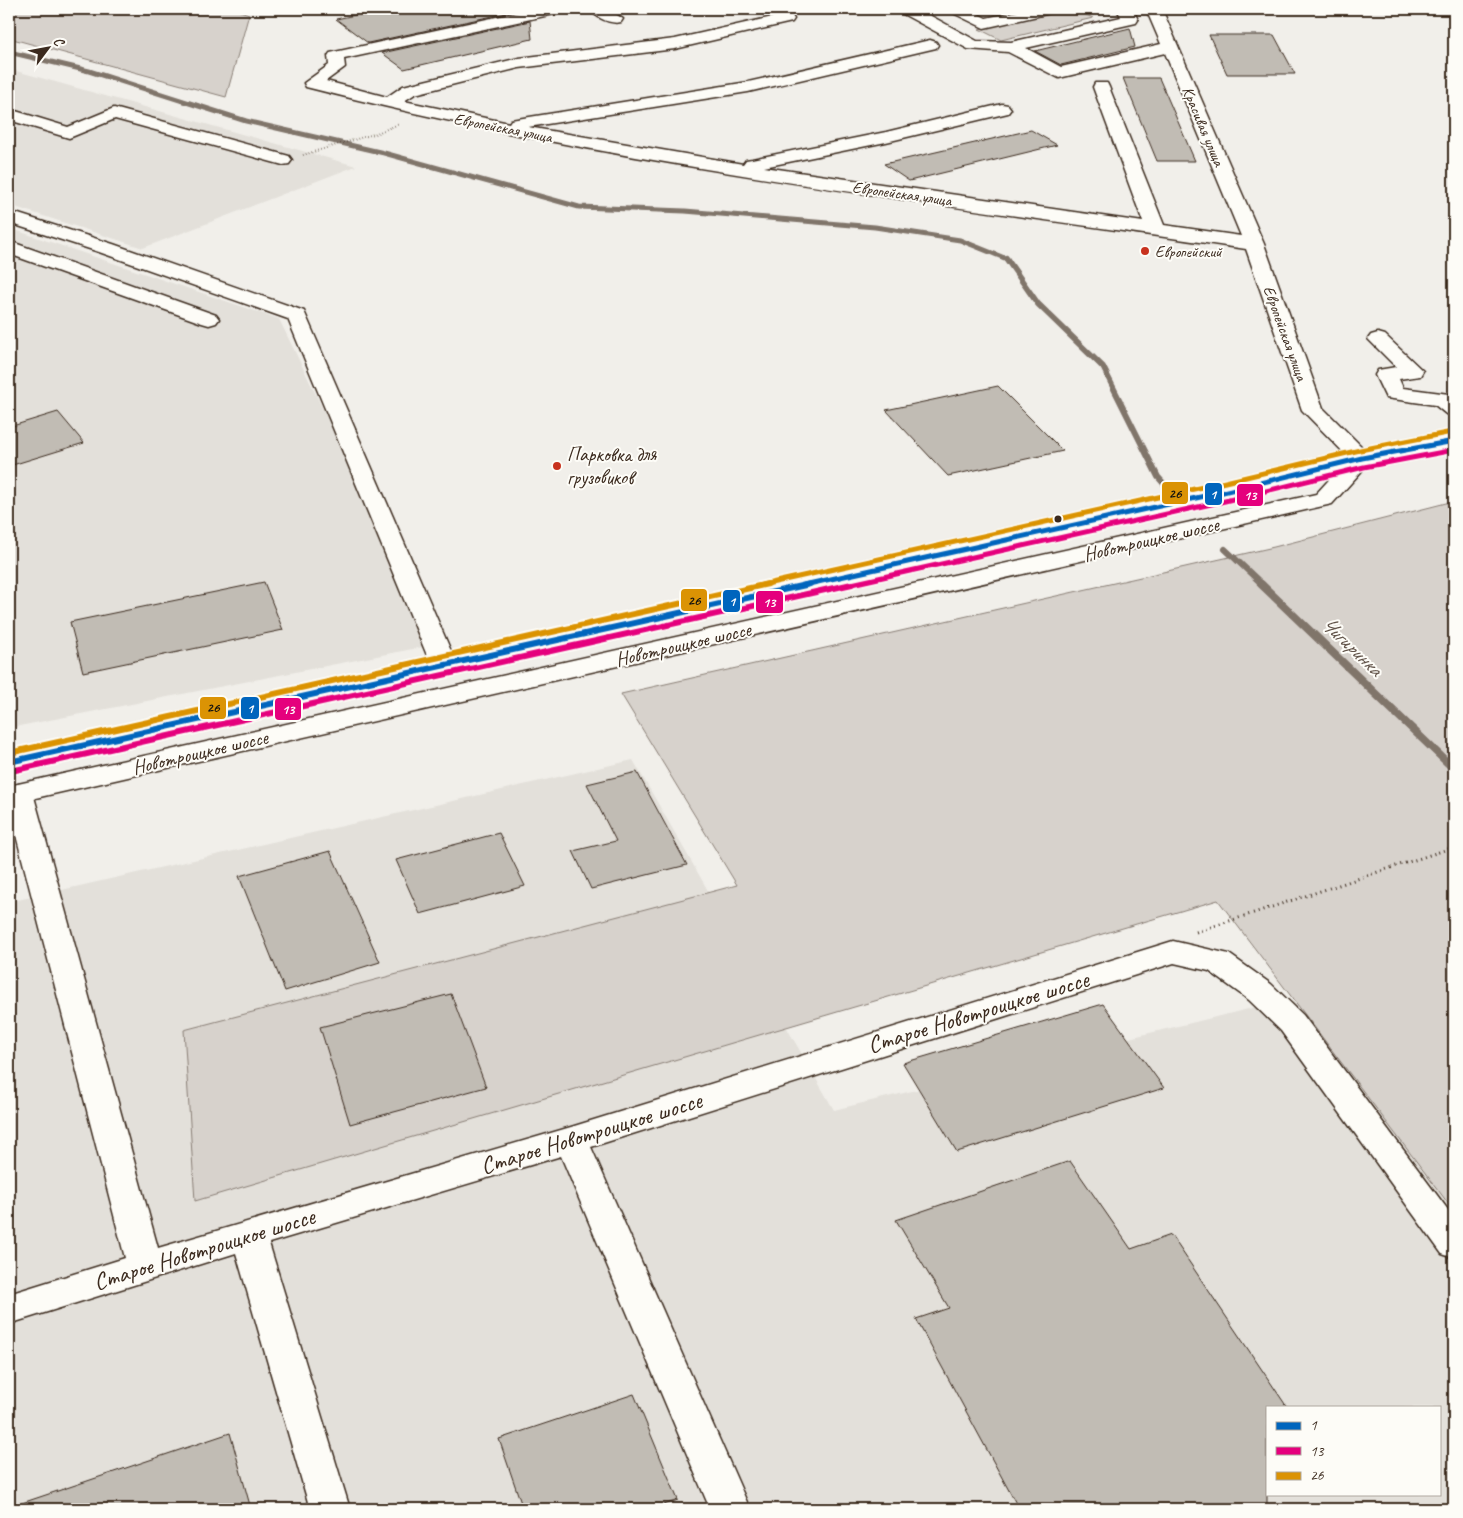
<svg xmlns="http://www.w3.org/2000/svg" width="1463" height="1518" font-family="Caveat,sans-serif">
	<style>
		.built { fill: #e3e0da; fill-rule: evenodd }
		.green { fill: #d7d2cc; stroke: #897e75 }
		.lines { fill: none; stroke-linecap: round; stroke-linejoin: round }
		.stream-far2 { stroke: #80746b; stroke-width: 5 }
		.stream-far1 { stroke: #80746b; stroke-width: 6 }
		.stream { stroke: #80746b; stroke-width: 8 }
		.building { fill: #c1bcb4; stroke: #3b2a1e }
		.minor-casing { stroke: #3b2a1e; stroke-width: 3 }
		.major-casing { stroke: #3b2a1e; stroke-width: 3 }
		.path-far1 { stroke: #3b2a1e; stroke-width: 2; stroke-dasharray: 0.5 2.5; stroke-linecap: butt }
		.path { stroke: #3b2a1e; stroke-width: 3; stroke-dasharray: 1 4; stroke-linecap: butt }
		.minor { fill: #fdfcf7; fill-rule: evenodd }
		.major { fill: #fdfcf7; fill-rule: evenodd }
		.bus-1-far1-casing { stroke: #fdfcf7; stroke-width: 8 }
		.bus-1-casing { stroke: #fdfcf7; stroke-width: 10 }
		.bus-2-far1-casing { stroke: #fdfcf7; stroke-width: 8 }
		.bus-2-casing { stroke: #fdfcf7; stroke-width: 10 }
		.bus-3-far1-casing { stroke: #fdfcf7; stroke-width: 8 }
		.bus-3-casing { stroke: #fdfcf7; stroke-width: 10 }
		.bus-1-far1 { stroke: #0065bd; stroke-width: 5 }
		.bus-1 { stroke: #0065bd; stroke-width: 6 }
		.bus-2-far1 { stroke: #e5007d; stroke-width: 5 }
		.bus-2 { stroke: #e5007d; stroke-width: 6 }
		.bus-3-far1 { stroke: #db9304; stroke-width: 5 }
		.bus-3 { stroke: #db9304; stroke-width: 6 }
		.poi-dot { fill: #c8321e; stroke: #fdfcf7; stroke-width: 2 }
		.bus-dot { fill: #3b2a1e; stroke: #fdfcf7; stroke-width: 2 }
		.labels { text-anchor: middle; stroke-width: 4; stroke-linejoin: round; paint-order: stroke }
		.far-street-label { font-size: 16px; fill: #3b2a1e; stroke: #fdfcf7 }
		.far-poi-label { font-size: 16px; fill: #3b2a1e; stroke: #fdfcf7; text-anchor: start }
		.poi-label { font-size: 20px; fill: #3b2a1e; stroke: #fdfcf7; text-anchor: start }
		.street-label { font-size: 20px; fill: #3b2a1e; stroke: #fdfcf7 }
		.water-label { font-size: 21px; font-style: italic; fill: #63554b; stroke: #fdfcf7 }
		.near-street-label { font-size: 24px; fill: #3b2a1e; stroke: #fdfcf7 }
		.line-badge { stroke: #fdfcf7; stroke-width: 2 }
		.badge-label { font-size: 14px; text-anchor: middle; font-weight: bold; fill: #fff }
		.pale-badge-label { font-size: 14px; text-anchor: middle; font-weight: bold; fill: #111 }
	</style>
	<rect width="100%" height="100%" fill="#f1efea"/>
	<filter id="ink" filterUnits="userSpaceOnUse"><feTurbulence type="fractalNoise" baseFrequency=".02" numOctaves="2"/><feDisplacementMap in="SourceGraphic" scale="10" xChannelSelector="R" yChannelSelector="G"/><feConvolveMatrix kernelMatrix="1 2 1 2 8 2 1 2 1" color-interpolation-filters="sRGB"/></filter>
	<g filter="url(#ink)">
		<g class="built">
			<path d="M9,69L356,166L143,248L9,205Z"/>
			<path d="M9,228L279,319L438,644L9,728Z"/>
			<path d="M633,760L834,1110L1273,1003L1454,990V1509H9V902ZM1267,1407H1439V1494H1267Z"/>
		</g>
		<g class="green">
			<path d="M9,9H234L249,14L226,97L9,38Z"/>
			<path d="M1064,9H1074L1093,18L1001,40L979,29Z"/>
			<path d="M1454,501V1211L1218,900L195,1201L184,1030L737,885L621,694L1274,547Z"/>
		</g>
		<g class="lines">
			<path class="stream-far2" d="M9,52L89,71L246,121L384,153L579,207L685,211L875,227L960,240L1007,259"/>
			<g class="stream-far1">
				<path d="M1006,258L1038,304L1103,367L1158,477L1173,494"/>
				<path d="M1225,549L1263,585"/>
			</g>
			<path class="stream" d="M1261,584L1454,769"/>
		</g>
		<g class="building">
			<path d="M384,9H525L368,43L336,19Z"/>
			<path d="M530,21L532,39L404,69L382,53Z"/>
			<path d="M1130,28L1135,47L1061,65L1035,51Z"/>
			<path d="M1209,35H1274L1295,74H1227Z"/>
			<path d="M1123,78H1159L1195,161H1157Z"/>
			<path d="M1031,130L1057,145L909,181L884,164Z"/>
			<path d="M998,386L1063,451L948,476L886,410Z"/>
			<path d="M58,412L84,443L9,466V427Z"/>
			<path d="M264,582L283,630L83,672L70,622Z"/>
			<path d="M637,772L687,865L591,889L573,851L616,841L587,784Z"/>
			<path d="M499,833L525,886L420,914L396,860Z"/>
			<path d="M330,851L380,962L285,991L239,876Z"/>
			<path d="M451,994L486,1087L350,1124L320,1027Z"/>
			<path d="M1103,1004L1164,1088L957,1152L903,1063Z"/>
			<path d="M1070,1161L1131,1249L1171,1235L1287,1407H1267V1509H1019L916,1319L949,1308L896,1220Z"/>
			<path d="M634,1394L678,1500L653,1509H523L499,1439Z"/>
			<path d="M230,1433L251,1509H17L16,1505Z"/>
		</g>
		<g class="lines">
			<defs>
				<g id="minor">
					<path d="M533,9H562L560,12L554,14L344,59L345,67L326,81L387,97L403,86L519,58L675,39L786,14L792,16L794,19L792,22L675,49L519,68L415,94L404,101L509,123L511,120L517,119L748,82L930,40L936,42L938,45L936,48L748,92L528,127L743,164L746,160L752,159L886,132L1002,104L1008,105L1011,109L1008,113L886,142L764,167L1143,222L1093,87L1095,83H1107L1109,87L1164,225L1241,236L1165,53L1059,78L1008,52L968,49L903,14L901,11L903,9H921L920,10L977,41L1011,42L1121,17L1117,9H1133L1138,20L1136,23L1026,48L1061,67L1161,44L1146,9H1162L1264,244L1323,408L1373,458L1370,463L1362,465L1354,463L1302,410L1246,249C932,202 614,166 306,87L304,83L329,65L328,56L330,53Z"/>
					<path d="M589,9H608L623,19L621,22C610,25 596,17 589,9Z"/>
					<path d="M949,9H968L986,18L1028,9H1057L1055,12L984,28L951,12Z"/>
					<path d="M114,108L289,156L292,160L289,164L283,165L115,119L69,138L9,120V109L68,127Z"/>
					<path d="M9,211L113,244L304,311L457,665L453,671L444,673L435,671L431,665L288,319L99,252L9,223Z"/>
					<path d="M9,241L216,315L219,319L216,323L209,325L202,323L9,254Z"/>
					<path d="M1378,333L1385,335L1423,371L1420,376L1399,379L1403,388L1449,394L1454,399V416L1446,414L1435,405L1386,398L1375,375L1378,370L1396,367L1368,339L1371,335Z"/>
					<path d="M19,784L29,787L33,793L158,1248L571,1127L1173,941L1229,954L1271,984L1303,1015L1454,1218V1258L1442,1254L1281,1031L1249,1000L1209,971L1174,963L591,1147L750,1509H710L561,1156L269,1243L350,1509H310L236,1253L9,1324V1294L125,1258L9,808V787Z"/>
				</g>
				<path id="major" d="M1454,434V448L1369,463L1332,504L9,804V786L1316,494L1337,471L1223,499L9,771V753L1223,485L1362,451Z"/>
			</defs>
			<use href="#minor" class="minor-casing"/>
			<use href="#major" class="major-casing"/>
			<path class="path-far1" d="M303,155L377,133L399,124"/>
			<path class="path" d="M1196,932L1454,847"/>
			<use href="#minor" class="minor"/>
			<use href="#major" class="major"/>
			<defs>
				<path id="bus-1-far1" d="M804,585L1223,492L1362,458L1454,441"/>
				<path id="bus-1" d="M9,762L810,584"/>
				<path id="bus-2-far1" d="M847,585L1225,501L1364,467L1454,450"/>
				<path id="bus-2" d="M11,771L852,584"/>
				<path id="bus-3-far1" d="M762,585L1221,483L1360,450L1452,432"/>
				<path id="bus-3" d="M9,753L768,584"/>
			</defs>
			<use href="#bus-1-far1" class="bus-1-far1-casing"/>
			<use href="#bus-1" class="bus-1-casing"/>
			<use href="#bus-2-far1" class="bus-2-far1-casing"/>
			<use href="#bus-2" class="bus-2-casing"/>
			<use href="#bus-3-far1" class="bus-3-far1-casing"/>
			<use href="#bus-3" class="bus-3-casing"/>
			<use href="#bus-1-far1" class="bus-1-far1"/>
			<use href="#bus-1" class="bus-1"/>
			<use href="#bus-2-far1" class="bus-2-far1"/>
			<use href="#bus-2" class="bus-2"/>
			<use href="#bus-3-far1" class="bus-3-far1"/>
			<use href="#bus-3" class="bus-3"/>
		</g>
	</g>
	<g class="poi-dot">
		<circle cx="1145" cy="251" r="5"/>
		<circle cx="557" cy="466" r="5"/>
	</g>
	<circle class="bus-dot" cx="1058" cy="519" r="4.5"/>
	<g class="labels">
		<g class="far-street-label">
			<text transform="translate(1204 126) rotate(67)" y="6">Красивая улица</text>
			<text transform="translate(503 127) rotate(11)" y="6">Европейская улица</text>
			<text transform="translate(902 193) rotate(8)" y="6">Европейская улица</text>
			<text transform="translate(1286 333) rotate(70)" y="6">Европейская улица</text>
		</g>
		<g class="far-poi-label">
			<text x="1155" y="257">Европейский</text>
		</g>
		<g class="poi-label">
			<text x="567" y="461">Парковка для<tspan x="567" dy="23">грузовиков</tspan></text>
		</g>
		<g class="street-label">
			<text transform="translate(1151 539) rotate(-13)" y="7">Новотроицкое шоссе</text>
			<text transform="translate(683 644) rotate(-13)" y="7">Новотроицкое шоссе</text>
			<text transform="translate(200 752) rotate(-13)" y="7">Новотроицкое шоссе</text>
		</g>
		<g class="water-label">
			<text transform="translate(1352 646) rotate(44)" y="7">Чигиринка</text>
		</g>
		<g class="near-street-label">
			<text transform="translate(978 1012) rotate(-17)" y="8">Старое Новотроицкое шоссе</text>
			<text transform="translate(591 1133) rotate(-17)" y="8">Старое Новотроицкое шоссе</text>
			<text transform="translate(204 1249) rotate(-17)" y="8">Старое Новотроицкое шоссе</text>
		</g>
	</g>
	<g class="line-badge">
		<rect x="1161" y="481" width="28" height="24" rx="5" fill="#db9304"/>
		<rect x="1204" y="482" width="19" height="24" rx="5" fill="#0065bd"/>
		<rect x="1236" y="483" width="28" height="24" rx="5" fill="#e5007d"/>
		<rect x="680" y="588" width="28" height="24" rx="5" fill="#db9304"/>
		<rect x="722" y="589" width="19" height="24" rx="5" fill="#0065bd"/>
		<rect x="755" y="590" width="29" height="24" rx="5" fill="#e5007d"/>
		<rect x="199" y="696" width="28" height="24" rx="5" fill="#db9304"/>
		<rect x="240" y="696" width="20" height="24" rx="5" fill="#0065bd"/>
		<rect x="274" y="697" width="28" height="24" rx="5" fill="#e5007d"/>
	</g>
	<g class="badge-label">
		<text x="1213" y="499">1</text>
		<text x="1250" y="500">13</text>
		<text x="732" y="606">1</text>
		<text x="769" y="607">13</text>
		<text x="250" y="713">1</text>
		<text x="288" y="714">13</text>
	</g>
	<g class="pale-badge-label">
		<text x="1175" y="498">26</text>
		<text x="694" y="605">26</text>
		<text x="213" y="712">26</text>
	</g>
	<rect width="1463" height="1518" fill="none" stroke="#fdfcf7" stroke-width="30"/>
	<rect x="15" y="15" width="1433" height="1488" fill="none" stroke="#3b2a1e" stroke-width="2" filter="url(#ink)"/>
	<rect x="1266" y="1406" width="175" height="90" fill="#fdfcf7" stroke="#afa8a0"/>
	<rect x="1276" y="1422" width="25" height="8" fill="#0065bd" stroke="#afa8a0"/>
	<text x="1310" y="1430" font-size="15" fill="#3b2a1e">1</text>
	<rect x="1276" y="1447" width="25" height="8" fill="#e5007d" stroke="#afa8a0"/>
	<text x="1310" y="1456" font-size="15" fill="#3b2a1e">13</text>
	<rect x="1276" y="1472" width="25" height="8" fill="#db9304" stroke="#afa8a0"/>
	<text x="1310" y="1480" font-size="15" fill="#3b2a1e">26</text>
	<g transform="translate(48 48) rotate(58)" stroke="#fdfcf7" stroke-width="4" paint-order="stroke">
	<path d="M0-4L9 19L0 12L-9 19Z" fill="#3b2a1e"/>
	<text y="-8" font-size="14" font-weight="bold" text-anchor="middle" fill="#3b2a1e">С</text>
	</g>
</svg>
